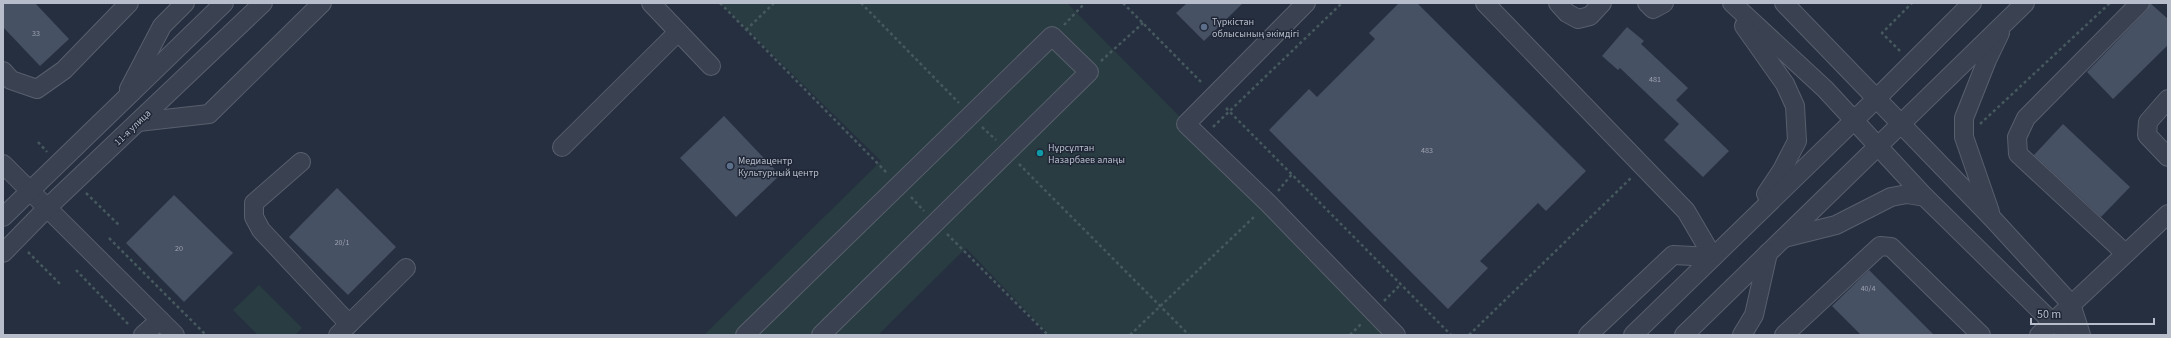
<svg xmlns="http://www.w3.org/2000/svg" width="2171" height="338" font-family="'Source Sans 3',sans-serif">
	<style>
		.green { fill: #283c41 }
		.building { fill: #475164 }
		.lines { fill: none; stroke-linecap: round; stroke-linejoin: round }
		.minor-casing { stroke: #585f6d; stroke-width: 20 }
		.path { stroke: #46595e; stroke-width: 2.5; stroke-dasharray: 3 3; stroke-linecap: butt }
		.minor { stroke: #3a4150; stroke-width: 18 }
		.service-dot { fill: #5c6f8a; stroke: #1f2635; stroke-width: 1.5 }
		.culture-dot { fill: #0f9aa8; stroke: #1f2635; stroke-width: 1.5 }
		.labels { text-anchor: middle; stroke-width: 3; stroke-linejoin: round; paint-order: stroke }
		.number-label { font-size: 8px; fill: #9ba2b0 }
		.poi-label { font-size: 10px; fill: #b7bdca; stroke: #1f2635; text-anchor: start }
		.street-label { font-size: 10px; fill: #b7bdca; stroke: #1f2635 }
	</style>
	<rect width="100%" height="100%" fill="#262f40"/>
	<g class="green">
		<path d="M720,3H1067L1396,335H1049L966,248L878,335H704L881,161Z"/>
		<path d="M259,285L302,328L295,335H258L233,310Z"/>
	</g>
	<g class="building">
		<path d="M3,3H35L69,39L40,66L3,27Z"/>
		<path d="M1187,3H1243L1204,41L1176,13Z"/>
		<path d="M1399,3H1417L1586,171L1546,211L1538,203L1480,261L1488,268L1448,309L1269,130L1309,89L1317,97L1375,39L1369,33Z"/>
		<path d="M2150,3L2168,19V45L2113,99L2087,72L2147,10Z"/>
		<path d="M1627,27L1644,41L1641,44L1688,88L1676,100L1729,151L1703,177L1664,140L1679,124L1620,68L1618,70L1602,56Z"/>
		<path d="M724,116L780,175L736,217L680,158Z"/>
		<path d="M2063,124L2130,187L2101,217L2034,155Z"/>
		<path d="M337,188L396,247L348,295L289,237Z"/>
		<path d="M174,195L233,253L184,302L126,243Z"/>
		<path d="M1869,270L1934,335H1861L1832,306Z"/>
	</g>
	<g class="lines">
		<defs>
			<g id="minor">
				<path d="M651,3L711,66"/>
				<path d="M1306,3L1186,124L1268,203L1396,335"/>
				<path d="M1485,3L1686,211L1713,257"/>
				<path d="M1558,3L1567,13L1578,19L1590,16L1602,3"/>
				<path d="M1647,3L1653,9L1664,3"/>
				<path d="M1732,3L1825,89L1925,197L2052,322L2077,335"/>
				<path d="M1784,3L1992,218L2071,304L2081,335"/>
				<path d="M1744,26L1785,84L1795,106L1797,141L1782,170L1766,194"/>
				<path d="M3,71L11,80L37,89L64,70L129,3"/>
				<path d="M129,89L162,26L185,3"/>
				<path d="M2168,99L2148,122L2147,135L2168,157"/>
				<path d="M138,122L209,114L322,3"/>
				<path d="M562,147L678,32"/>
				<path d="M301,162L254,203V217L261,230L349,324"/>
				<path d="M3,164L175,335"/>
				<path d="M1990,212L1964,137V118L1987,60L2000,33"/>
				<path d="M3,217L224,3"/>
				<path d="M1784,238L1836,225L1891,197L1907,194L1925,197"/>
				<path d="M3,253L47,208L263,3"/>
				<path d="M2125,253L2018,154L2017,137L2026,118L2140,3"/>
				<path d="M143,335L160,320"/>
				<path d="M338,335L406,268"/>
				<path d="M745,335L1052,36L1089,72L821,335"/>
				<path d="M1588,335L1673,255L1713,257"/>
				<path d="M1633,335L1877,98L1972,3"/>
				<path d="M1684,335L2025,3"/>
				<path d="M1742,335L1754,315L1768,253"/>
				<path d="M1784,335L1880,246L1891,247L1981,335"/>
				<path d="M2039,335L2168,214"/>
			</g>
		</defs>
		<use href="#minor" class="minor-casing"/>
		<g class="path">
			<path d="M720,3L888,174"/>
			<path d="M861,3L959,103"/>
			<path d="M1123,3L1203,84"/>
			<path d="M1064,25L1085,3"/>
			<path d="M746,30L774,3"/>
			<path d="M1900,51L1882,33L1912,3"/>
			<path d="M1101,61L1143,23"/>
			<path d="M1226,108L1451,335"/>
			<path d="M1980,124L2110,3"/>
			<path d="M982,127L996,140"/>
			<path d="M1213,127L1342,3"/>
			<path d="M38,142L47,152"/>
			<path d="M1019,164L1189,335"/>
			<path d="M1278,191L1292,174"/>
			<path d="M86,193L120,226"/>
			<path d="M911,197L924,211"/>
			<path d="M947,234L1048,335"/>
			<path d="M109,238L206,335"/>
			<path d="M28,252L61,285"/>
			<path d="M76,270L130,326"/>
			<path d="M1384,301L1401,284"/>
			<path d="M1130,335L1256,215"/>
			<path d="M1350,335L1362,323"/>
			<path d="M1469,335L1631,178"/>
		</g>
		<use href="#minor" class="minor"/>
	</g>
	<g class="service-dot">
		<circle cx="1204" cy="27" r="4"/>
		<circle cx="730" cy="166" r="4"/>
	</g>
	<circle class="culture-dot" cx="1040" cy="153" r="4"/>
	<g class="labels">
		<g class="number-label">
			<text x="36" y="36">33</text>
			<text x="1655" y="82">481</text>
			<text x="1427" y="153">483</text>
			<text x="342" y="245">20/1</text>
			<text x="179" y="251">20</text>
			<text x="1868" y="291">40/4</text>
		</g>
		<g class="poi-label">
			<text x="1212" y="25">Түркістан<tspan x="1212" dy="12">облысының әкімдігі</tspan></text>
			<text x="1048" y="151">Нұрсұлтан<tspan x="1048" dy="12">Назарбаев алаңы</tspan></text>
			<text x="738" y="164">Медиацентр<tspan x="738" dy="12">Культурный центр</tspan></text>
		</g>
		<g class="street-label">
			<text transform="translate(132 127) rotate(-44)" y="4">11-я улица</text>
		</g>
	</g>
	<rect width="2171" height="338" fill="none" stroke="#b7bdca" stroke-width="8"/>
	<path d="M2031 318v6h123v-6" fill="none" stroke="#b7bdca" stroke-width="2"/>
	<text x="2037" y="318" font-size="12" fill="#b7bdca" stroke="#1f2635" stroke-width="3" paint-order="stroke">50 m</text>
</svg>
